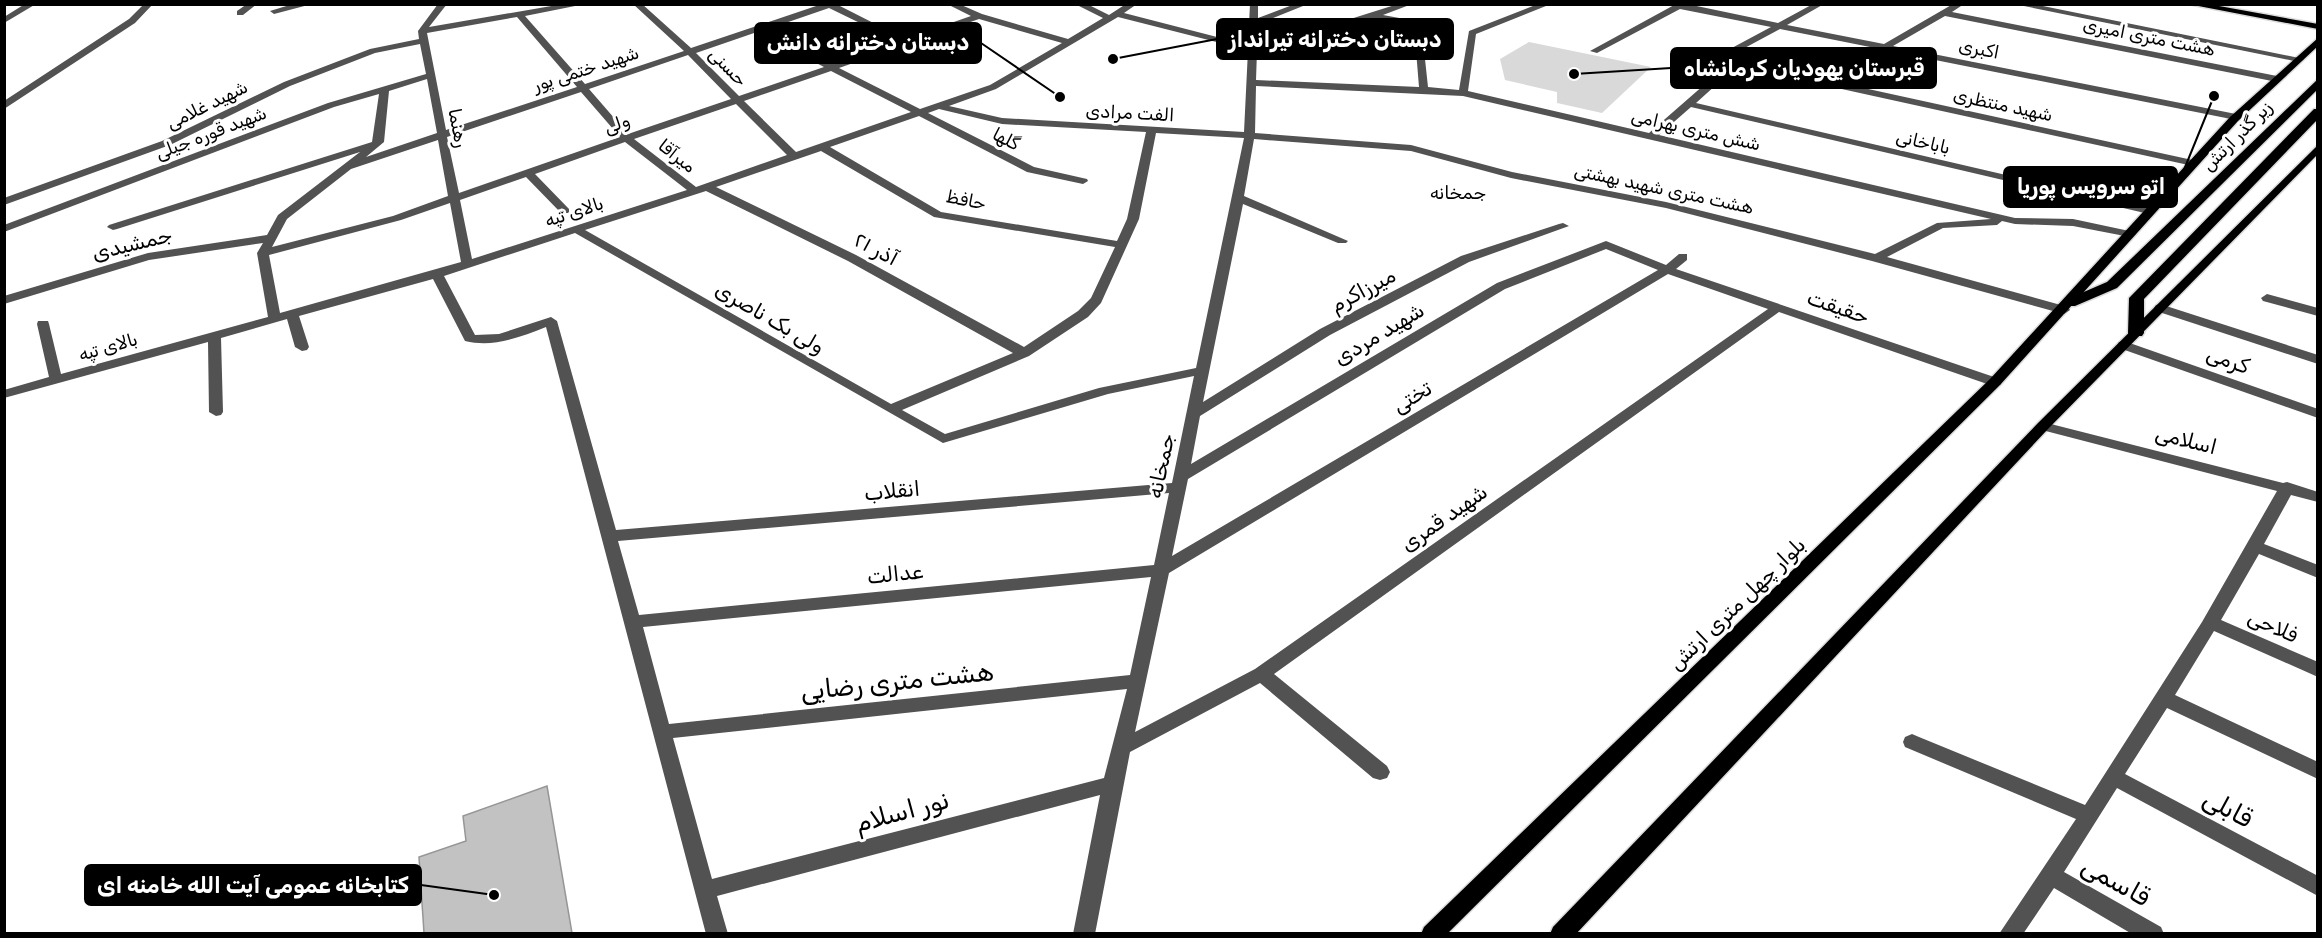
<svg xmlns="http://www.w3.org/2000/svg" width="2322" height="938" font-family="Rubik,'Noto Sans Arabic',sans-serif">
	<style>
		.green { fill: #d9d9d9 }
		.building { fill: #c2c2c2; stroke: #969696; stroke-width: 1.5 }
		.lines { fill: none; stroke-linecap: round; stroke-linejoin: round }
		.major-casing { stroke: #dbdbdb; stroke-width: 3 }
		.highway-casing { stroke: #dbdbdb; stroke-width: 3 }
		.minor { fill: #525252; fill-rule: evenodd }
		.major { fill: #000; fill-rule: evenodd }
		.highway { fill: #000; fill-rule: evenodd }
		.labels { text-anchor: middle; stroke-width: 6; stroke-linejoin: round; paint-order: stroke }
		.far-street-label { font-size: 18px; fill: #000; stroke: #fff }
		.far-neighbourhood-label { font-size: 18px; fill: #000; stroke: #fff }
		.street-label { font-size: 21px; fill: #000; stroke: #fff }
		.near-street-label { font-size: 26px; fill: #000; stroke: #fff }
		.leader { fill: none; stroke: #000; stroke-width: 2 }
		.callout-dot { fill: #000; stroke: #fff; stroke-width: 2 }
		.callout { fill: #000; stroke: #000; stroke-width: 2 }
		.callout-label { font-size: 22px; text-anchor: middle; font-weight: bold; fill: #fff }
	</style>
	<rect width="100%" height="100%" fill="#fff"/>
	<path class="green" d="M1529,42L1651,67L1602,113L1557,103V92L1505,80L1500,59Z"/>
	<path class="building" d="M547,786L572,933H424L419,857L466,841L463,816Z"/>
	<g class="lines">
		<defs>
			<g id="major">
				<path d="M2188,4H2208L2318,24V29Z"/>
				<path d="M2318,38V46L2238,121L2000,385L1447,934H1421L1424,927L1990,379L2230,117Z"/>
				<path d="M2318,145V154L2048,429L1576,934H1550L1553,927L2038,423Z"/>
			</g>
			<g id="highway">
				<path d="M2318,79V89L2117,288L2075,306H2065L2062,303L2065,300L2107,282Z"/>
				<path d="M2314,109H2318V119L2144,299V333L2142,336H2130L2128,333L2129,298L2132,295Z"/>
			</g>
		</defs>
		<use href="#major" class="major-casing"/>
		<use href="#highway" class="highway-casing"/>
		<g class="minor">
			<path d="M25,4H36L4,23V17Z"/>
			<path d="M144,4H153L135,23L4,109V101L129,19Z"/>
			<path d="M247,4H257L243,15H237V11Z"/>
			<path d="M293,4H312L274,14L270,11Z"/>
			<path d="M438,4H447L429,27L563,4H585L525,16L585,84L684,51L633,4H642L691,48L822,4H836L905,39L971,16L947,4H959L982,14L1068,39L1103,18L1075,4H1087L1109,15L1126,4H1137L1124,13L1248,45L1250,4H1258V18L1295,4H1308L1258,24L1257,46L1271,44L1398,4H1412L1383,15L1421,22L1428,87L1459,90L1469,31L1538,4H1551L1476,34L1468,91L1649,133L1728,64L1715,61V57L1771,27L1680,9L1597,53L1590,51L1676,4H1687L1778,23L1813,4H1824L1787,25L1884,44L1953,4H1964L1952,12L2277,76L2282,79L2277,82L1945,16L1893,46L2236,114L2241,117L2236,120L1780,29L1726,58L2197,161L2198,163L2193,166L1737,66L1696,103L2153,209V213L2149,214L1691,107L1659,135L2015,218L2073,219L2134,232L2136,234L2130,237L2073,226L2015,224L2002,221L1997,225L1943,228L1887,257L2068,307L2070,310L2064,314L1872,261L1666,208L1511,178L1411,151L1254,139L1244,196L1348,241L1346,243H1338L1243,204L1203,402L1320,329L1461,256L1559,224L1563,223L1569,226L1469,262L1330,335L1200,416L1191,464L1497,283L1606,241L1666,265L1679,254H1687V260L1676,269L2000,379L2002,382L2000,385H1990L1779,312L1274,674L1387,766L1390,772L1387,778L1380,780L1373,778L1260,683L1130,752L1095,934H1073L1100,795L717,896L728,934H706L546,327C520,337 494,348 465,341L433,279L299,316L309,347L307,350L302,351L295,347L287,319L221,338L223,412L221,415L216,416L209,412L208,342L4,398V390L49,377L37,324L38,321H48L49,324L61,374L268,317L257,253L263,243L149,260L4,304V296L148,253L267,235L278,215L360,152L117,229L113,230L107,227L109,225L372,142L379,94L334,107L4,232V225L328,103L426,74L420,44L375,53L290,86L170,145L4,205V198L162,141L284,82L370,49L419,39L418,31ZM829,8L897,41L832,64L765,30ZM517,17L577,87L446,130L427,33ZM1118,17L1248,50L1244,132L1002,118L949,106L996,89ZM1374,18L1414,26L1419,87L1256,80L1257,51L1275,49ZM979,19L1062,43L990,85L920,109L839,68ZM757,32L824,67L739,96L696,53ZM688,55L731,99L628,134L589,89ZM831,71L911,112L796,152L744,101ZM427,79L437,133L366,157L384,142L389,91ZM1256,86L1463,96L1991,219L1937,223L1875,254L1666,202L1512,172L1411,145L1255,133ZM581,92L620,137L459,193L447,137ZM736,104L787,155L696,187L634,139ZM939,109L1002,124L1146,132L1127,219L1117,241L941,212L830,147L919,116L1027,172L1083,184L1088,181L1087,179L1034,167L928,113ZM1156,133L1244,138L1196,368L1099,388L945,434L902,410L1029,356L1088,317L1101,303L1139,219ZM438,140L448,196L393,216L272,247L287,219L351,169ZM625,142L687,190L472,259L460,200L526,177L561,213H569V209L535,174ZM821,151L934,217L1115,247L1091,298L1078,311L1024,347L856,255L716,187ZM706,191L848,261L1013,353L891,404L585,230ZM450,203L461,262L280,313L269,255L401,220ZM575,233L943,443L1108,394L1194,376L1172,483L616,530L557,321L551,317L499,334L475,335L444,276ZM1606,249L1658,270L1172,556L1188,479L1505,289ZM1668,274L1768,309L1255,669L1135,732L1169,573ZM1169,493L1154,565L639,615L618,541ZM1151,577L1130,675L669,724L643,627ZM1127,689L1104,778L712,879L673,738Z"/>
			<path d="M2014,4H2033L2304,59L2299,62Z"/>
			<path d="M2267,294L2318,308V316L2263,301L2261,298Z"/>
			<path d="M2160,304L2318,355V364L2156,311L2154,308L2156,305Z"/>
			<path d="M2124,341L2318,409V418L2119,348L2117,345L2119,342Z"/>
			<path d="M2043,422L2283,483L2287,482L2318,492V502L2291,495L2264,544L2318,565V578L2259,554L2221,620L2318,662V677L2214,631L2175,695L2318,762V779L2167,708L2125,774L2318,876V896L2117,788L2064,872L2161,927L2164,934H2132L2054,888L2023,934H1999L2076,819L1905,747L1903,742L1905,737L1912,734L1919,737L2085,805L2202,622L2277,491L2038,429L2036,426Z"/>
		</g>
		<use href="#major" class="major"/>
		<use href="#highway" class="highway"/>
	</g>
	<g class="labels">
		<g class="far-street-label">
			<text transform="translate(2149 37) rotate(11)" y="6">هشت متری امیری</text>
			<text transform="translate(1979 49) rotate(11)" y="6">اکبری</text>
			<text transform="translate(728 67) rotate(45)" y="6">حسنی</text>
			<text transform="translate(586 69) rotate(-18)" y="6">شهید ختمی پور</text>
			<text transform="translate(207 105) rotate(-26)" y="6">شهید غلامی</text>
			<text transform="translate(2003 105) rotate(12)" y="6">شهید منتظری</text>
			<text transform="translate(1130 113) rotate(3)" y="6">الفت مرادی</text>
			<text transform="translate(617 124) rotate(-19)" y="6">ولی</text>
			<text transform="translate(458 128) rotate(79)" y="6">رهنما</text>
			<text transform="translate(1696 130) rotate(13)" y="6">شش متری بهرامی</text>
			<text transform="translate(211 133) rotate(-21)" y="6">شهید قوره جیلی</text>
			<text transform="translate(2237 136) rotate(-45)" y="6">زیر گذر ارتش</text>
			<text transform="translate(1006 139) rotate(27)" y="6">گلها</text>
			<text transform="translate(1923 142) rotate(13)" y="6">باباخانی</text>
			<text transform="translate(677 156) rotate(38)" y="6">میرآقا</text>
			<text transform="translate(1664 189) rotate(12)" y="6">هشت متری شهید بهشتی</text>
			<text transform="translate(966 200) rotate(11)" y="6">حافظ</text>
			<text transform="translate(574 212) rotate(-18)" y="6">بالای تپه</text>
			<text transform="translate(108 347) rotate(-16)" y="6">بالای تپه</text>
		</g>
		<g class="far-neighbourhood-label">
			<text x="1458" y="199">جمخانه</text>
		</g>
		<g class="street-label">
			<text transform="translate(132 244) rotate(-14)" y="7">جمشیدی</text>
			<text transform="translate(876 249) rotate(28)" y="7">۲۱ آذر</text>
			<text transform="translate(1363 290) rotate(-28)" y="7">میرزاکرم</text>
			<text transform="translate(1838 307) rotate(19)" y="7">حقیقت</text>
			<text transform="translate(770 318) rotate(30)" y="7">ولی بک ناصری</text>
			<text transform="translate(1379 334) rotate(-31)" y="7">شهید مردی</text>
			<text transform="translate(2228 360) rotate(20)" y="7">کرمی</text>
			<text transform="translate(1412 397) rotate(-31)" y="7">تختی</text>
			<text transform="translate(2186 440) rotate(14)" y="7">اسلامی</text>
			<text transform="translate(1161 466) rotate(-78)" y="7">جمخانه</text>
			<text transform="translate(892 491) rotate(-5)" y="7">انقلاب</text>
			<text transform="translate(1444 518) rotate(-35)" y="7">شهید قمری</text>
			<text transform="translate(895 574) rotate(-6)" y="7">عدالت</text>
			<text transform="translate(1737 604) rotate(-44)" y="7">بلوار چهل متری ارتش</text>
			<text transform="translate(2273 626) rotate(24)" y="7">فلاحی</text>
		</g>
		<g class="near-street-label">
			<text transform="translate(897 681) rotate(-6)" y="9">هشت متری رضایی</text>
			<text transform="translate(2228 808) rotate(28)" y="9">قابلی</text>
			<text transform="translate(902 811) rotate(-15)" y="9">نور اسلام</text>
			<text transform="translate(2116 881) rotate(29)" y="9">قاسمی</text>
		</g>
	</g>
	<path class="leader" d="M1113 59L1217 39M1060 97L981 43M1574 74L1671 68M2214 96L2177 187M494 895L421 885"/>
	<g class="callout-dot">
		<circle cx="1113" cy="59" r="6"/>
		<circle cx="1060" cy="97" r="6"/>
		<circle cx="1574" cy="74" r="6"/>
		<circle cx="2214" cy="96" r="6"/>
		<circle cx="494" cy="895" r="6"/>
	</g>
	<g class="callout">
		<rect x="1217" y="19" width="236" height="40" rx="6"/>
		<rect x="755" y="23" width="226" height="40" rx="6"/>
		<rect x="1671" y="48" width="265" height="40" rx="6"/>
		<rect x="2004" y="167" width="173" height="40" rx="6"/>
		<rect x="85" y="865" width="336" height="40" rx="6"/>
	</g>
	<g class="callout-label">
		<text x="1335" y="47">دبستان دخترانه تیرانداز</text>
		<text x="868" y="50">دبستان دخترانه دانش</text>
		<text x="1804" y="76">قبرستان یهودیان کرمانشاه</text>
		<text x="2091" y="194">اتو سرویس پوریا</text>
		<text x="253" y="893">کتابخانه عمومی آیت الله خامنه ای</text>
	</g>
	<rect width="2322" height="938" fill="none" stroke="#000000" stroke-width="12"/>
</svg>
